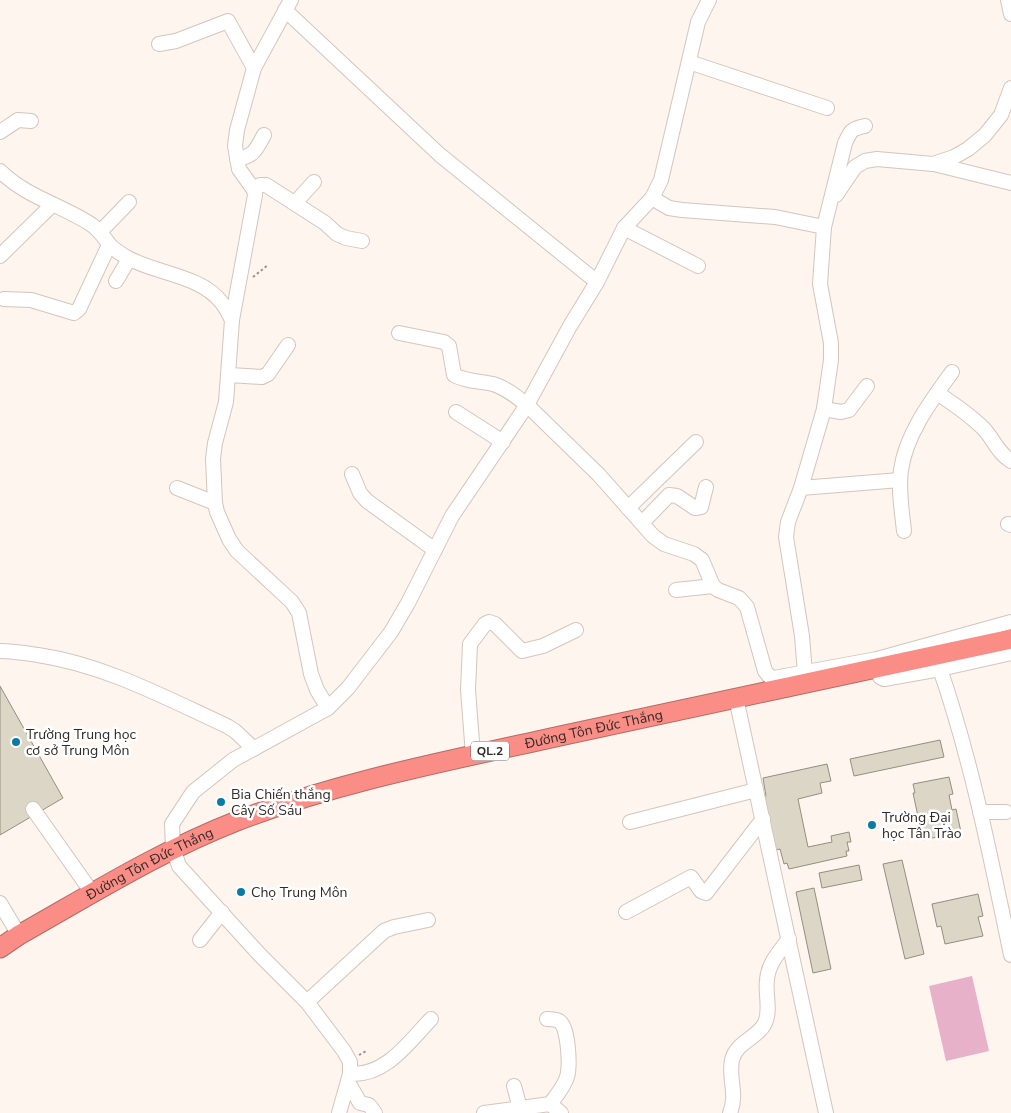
<svg xmlns="http://www.w3.org/2000/svg" width="1011" height="1113" font-family="'Nunito Sans',sans-serif">
	<style>
		.green { fill: #e6b1c9 }
		.building { fill: #dbd6c6; stroke: #938f80 }
		.lines { fill: none; stroke-linecap: round; stroke-linejoin: round }
		.minor-casing { stroke: #d4c5bb; stroke-width: 16 }
		.highway-casing { stroke: #b46b65; stroke-width: 21 }
		.path { stroke: #9b938d; stroke-width: 2; stroke-dasharray: 2.5 2.5; stroke-linecap: butt }
		.minor { stroke: #fff; stroke-width: 14 }
		.highway { stroke: #fa8e87; stroke-width: 19 }
		.poi-dot { fill: #097ba4; stroke: #fff; stroke-width: 2 }
		.labels { text-anchor: middle; stroke-width: 5; stroke-linejoin: round; paint-order: stroke }
		.shield { fill: #fff; stroke: #6f6b68; stroke-width: 1 }
		.shield-label { font-size: 12px; font-weight: bold; fill: #312b27 }
		.street-label { font-size: 14px; fill: #312b27; stroke: #fff }
		.poi-label { font-size: 14px; fill: #312b27; stroke: #fff; text-anchor: start }
	</style>
	<rect width="100%" height="100%" fill="#fef5ee"/>
	<path class="green" d="M972,976L989,1051L946,1061L929,986Z"/>
	<g class="building">
		<path d="M0,686L63,798L0,835Z"/>
		<path d="M940,740L944,757L854,776L850,759Z"/>
		<path d="M827,764L831,781L820,783L822,793L798,799L808,847L832,842L831,836L849,832L851,842H847L849,851H846L847,856L789,869L787,863L784,864L780,849L776,850L764,797L766,796L763,778Z"/>
		<path d="M949,777L953,794L949,795L952,810L956,809L961,832L923,840L913,793H915L913,784Z"/>
		<path d="M902,860L924,954L905,959L883,864Z"/>
		<path d="M859,865L862,880L822,888L819,873Z"/>
		<path d="M814,888L831,969L813,973L796,892Z"/>
		<path d="M978,894L983,916L978,917L983,936L945,944L941,926L937,927L932,904Z"/>
	</g>
	<g class="lines">
		<defs>
			<g id="minor">
				<path d="M291,0L254,68L237,130L235,146L239,169L254,190L255,195L232,320L226,402L215,443L213,459L215,503L217,512L229,539L237,551L292,602L299,613L311,674L317,690L328,708"/>
				<path d="M1008,0L1011,14"/>
				<path d="M285,10L440,155L597,282"/>
				<path d="M159,44L176,41L228,21L254,68"/>
				<path d="M689,62L827,108"/>
				<path d="M0,132L18,120L31,121"/>
				<path d="M237,159C254,156 256,150 264,135"/>
				<path d="M934,164L1011,183"/>
				<path d="M0,171C26,197 62,205 92,225C99,230 104,237 109,244C114,250 121,254 128,258C157,274 201,275 222,303C226,308 229,314 232,320"/>
				<path d="M254,190L260,185H266L325,223L337,234L346,238L362,241"/>
				<path d="M836,195L855,167L865,161L877,159L933,164L954,157L968,149L985,135L1001,115L1011,88"/>
				<path d="M652,198L669,208L682,210L775,217L824,227"/>
				<path d="M295,203L314,182"/>
				<path d="M624,228L698,266"/>
				<path d="M100,232L129,202"/>
				<path d="M0,256L52,205"/>
				<path d="M116,281L129,259"/>
				<path d="M4,299L31,300L74,313L79,309L109,245"/>
				<path d="M399,333L444,342L449,346L454,375C467,382 480,381 493,384C506,388 517,397 527,405L599,475L653,536L664,544L694,554L702,560L713,586L718,590L739,598L747,607L765,671L769,676L774,678L877,659L1011,622"/>
				<path d="M229,375L262,377L268,374L288,345"/>
				<path d="M937,393C954,404 970,415 984,429C994,440 998,453 1011,461"/>
				<path d="M824,409L841,412L849,410L867,386"/>
				<path d="M456,412L503,442"/>
				<path d="M352,474L360,493L367,501L435,550"/>
				<path d="M177,488L215,503"/>
				<path d="M801,488L900,480"/>
				<path d="M628,508L696,442"/>
				<path d="M642,523L669,495L677,496L695,508L701,507L706,487"/>
				<path d="M1008,524L1011,525"/>
				<path d="M904,531C902,511 898,490 901,470C906,434 931,401 952,372"/>
				<path d="M676,590L713,586"/>
				<path d="M0,651C13,651 25,653 38,655C105,665 166,698 227,726L235,731L254,749"/>
				<path d="M877,659L880,677L884,679L940,669C972,762 991,859 1011,955"/>
				<path d="M940,669L1011,653"/>
				<path d="M805,673L802,636L786,537L788,522L801,488L824,409L831,360V343L820,284L824,227L845,143C851,130 851,129 865,126"/>
				<path d="M736,698L826,1113"/>
				<path d="M473,755L468,690L470,644L485,624L489,622L495,624L522,651L543,646L576,630"/>
				<path d="M33,809L93,894"/>
				<path d="M980,812H1006"/>
				<path d="M630,822L756,790"/>
				<path d="M0,903L19,935"/>
				<path d="M626,912L691,877L701,891L706,893L763,819"/>
				<path d="M200,940L222,912"/>
				<path d="M307,1002L384,931L394,927L428,920"/>
				<path d="M350,1074C386,1076 409,1042 431,1019"/>
				<path d="M348,1082L360,1103L369,1105L375,1113"/>
				<path d="M514,1086L520,1108"/>
				<path d="M550,1104L561,1113"/>
				<path d="M339,1113L350,1074V1062L344,1051L307,1002L260,955L179,866L173,848L172,824L193,792L233,760L328,708L348,688L391,632L408,603L452,516L527,405L570,326L597,282L624,228L652,198L661,180L698,22L709,0"/>
				<path d="M484,1113L550,1104C556,1096 564,1087 567,1077C570,1067 569,1027 559,1021C555,1019 551,1019 547,1019"/>
				<path d="M730,1113C738,1093 728,1079 732,1060C736,1042 758,1038 765,1023C771,1010 765,993 767,980C768,964 779,952 789,939"/>
			</g>
			<g id="highway">
				<path id="s1" d="M0,948L19,935C90,895 160,851 237,821C341,781 452,760 560,736C710,703 861,672 1011,639"/>
			</g>
		</defs>
		<use href="#minor" class="minor-casing"/>
		<use href="#highway" class="highway-casing"/>
		<g class="path">
			<path d="M253,277L268,265"/>
			<path d="M359,1055L366,1051"/>
		</g>
		<use href="#minor" class="minor"/>
		<use href="#highway" class="highway"/>
	</g>
	<g class="poi-dot">
		<circle cx="16" cy="742" r="5"/>
		<circle cx="221" cy="802" r="5"/>
		<circle cx="872" cy="825" r="5"/>
		<circle cx="241" cy="892" r="5"/>
	</g>
	<g class="labels">
		<rect class="shield" x="471" y="741.5" width="38" height="19" rx="4"/>
		<g class="shield-label">
			<text x="490" y="755">QL.2</text>
		</g>
		<g class="street-label">
			<text dy="5" stroke="none"><textPath href="#s1" startOffset="638">Đường Tôn Đức Thắng</textPath></text>
			<text dy="5" stroke="none"><textPath href="#s1" startOffset="172">Đường Tôn Đức Thắng</textPath></text>
		</g>
		<g class="poi-label">
			<text x="26" y="739">Trường Trung học<tspan x="26" dy="16">cơ sở Trung Môn</tspan></text>
			<text x="231" y="799">Bia Chiến thắng<tspan x="231" dy="16">Cây Số Sáu</tspan></text>
			<text x="882" y="822">Trường Đại<tspan x="882" dy="16">học Tân Trào</tspan></text>
			<text x="251" y="897">Chọ Trung Môn</text>
		</g>
	</g>
</svg>
